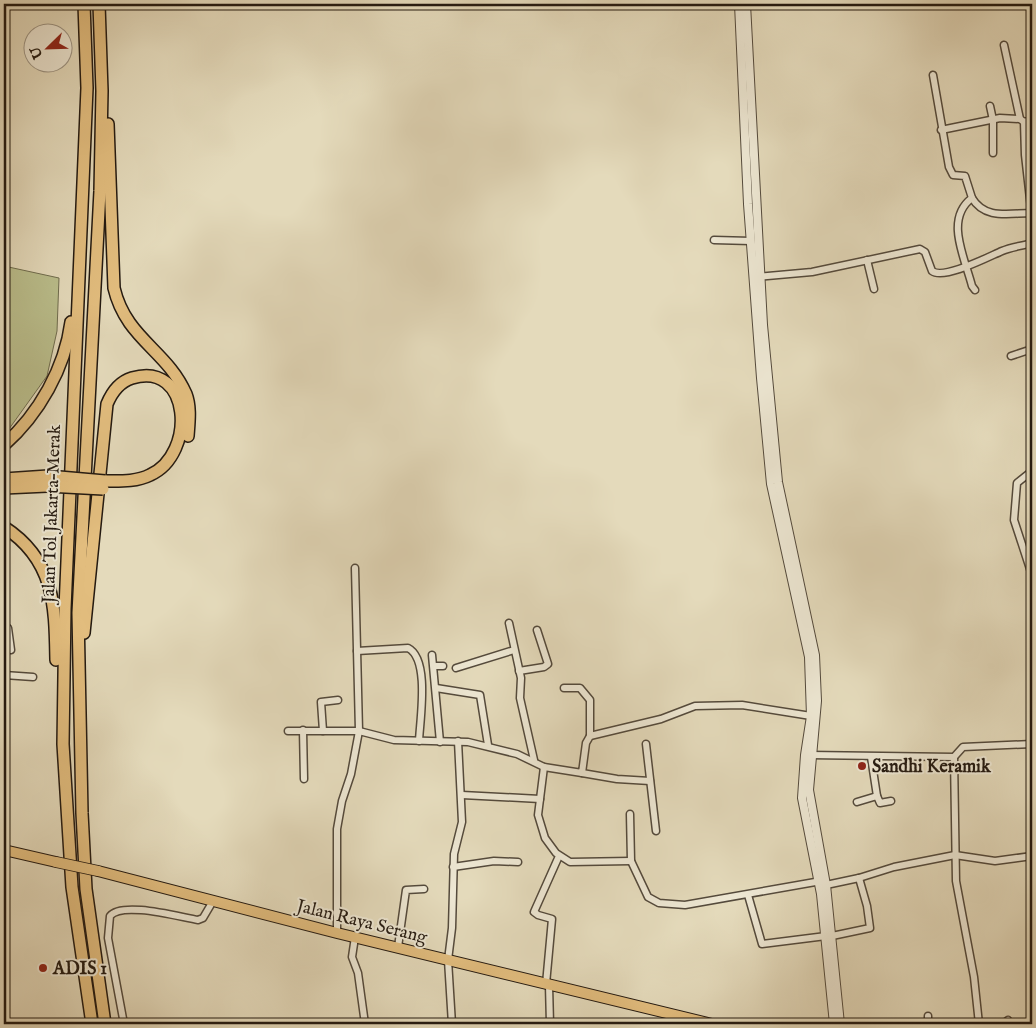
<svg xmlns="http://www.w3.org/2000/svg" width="1036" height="1028" font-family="'IM FELL English',serif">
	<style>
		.green { fill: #babe8c; stroke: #6f6c4e }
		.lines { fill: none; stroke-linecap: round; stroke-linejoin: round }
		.minor-casing { stroke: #544a3c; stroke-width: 9 }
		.tertiary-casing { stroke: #544a3c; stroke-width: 10 }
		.trunk-casing { stroke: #241a11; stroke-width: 12 }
		.motorway-casing { stroke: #241a11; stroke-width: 14 }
		.minor { stroke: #ede7d3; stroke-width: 6 }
		.tertiary { stroke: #ede7d3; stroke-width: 8 }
		.trunk { stroke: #e2bd7e; stroke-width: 10 }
		.motorway { stroke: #e2bd7e; stroke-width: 11 }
		.trunk-bridge-casing { stroke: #241a11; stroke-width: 12; stroke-linecap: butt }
		.motorway-bridge-casing { stroke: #241a11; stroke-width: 14; stroke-linecap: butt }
		.trunk-bridge { stroke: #e2bd7e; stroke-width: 10 }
		.motorway-bridge { stroke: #e2bd7e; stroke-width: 11 }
		.poi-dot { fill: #8f2418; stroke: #ede7d3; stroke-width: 2 }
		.labels { text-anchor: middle; stroke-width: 4; stroke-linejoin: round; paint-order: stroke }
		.street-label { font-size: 18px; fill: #241a11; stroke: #ede7d3 }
		.poi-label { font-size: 18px; font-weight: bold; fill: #241a11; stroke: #ede7d3; text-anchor: start }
	</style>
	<rect width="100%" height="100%" fill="#e4dabb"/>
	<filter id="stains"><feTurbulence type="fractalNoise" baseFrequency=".004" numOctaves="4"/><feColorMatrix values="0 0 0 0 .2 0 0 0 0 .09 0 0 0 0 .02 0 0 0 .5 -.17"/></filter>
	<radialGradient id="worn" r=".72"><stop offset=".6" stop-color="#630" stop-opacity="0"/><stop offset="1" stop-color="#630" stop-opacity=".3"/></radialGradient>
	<path class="green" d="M4,266L59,278L57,331L47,376L4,436Z"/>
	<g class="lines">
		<defs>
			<g id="minor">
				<path d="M1004,45L1020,119"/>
				<path d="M933,75L949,167L953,175L965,176L972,198C944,219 965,258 972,286L975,290"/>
				<path d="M990,106L993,120V153"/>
				<path d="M1024,122L1032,120"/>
				<path d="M941,130L1000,118L1020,119L1024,122L1025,155L1032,217"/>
				<path d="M972,198C985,220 1009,213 1032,213"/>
				<path d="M714,240L751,241"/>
				<path d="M867,260L874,289"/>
				<path d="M757,277L812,272L920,249L925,252L932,271C944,280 988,257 1002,251C1011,247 1022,246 1032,243"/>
				<path d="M1011,356L1032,349"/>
				<path d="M1032,471L1017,483L1014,520L1032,575"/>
				<path d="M509,623L521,678L520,698L534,760"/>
				<path d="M4,626L8,628L11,650H4"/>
				<path d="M357,651L408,648C430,659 420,719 419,741"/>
				<path d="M432,655L440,742"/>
				<path d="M434,666H443"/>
				<path d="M456,668L514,650"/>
				<path d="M519,671L544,667L548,664L537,630"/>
				<path d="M4,675L33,677"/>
				<path d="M436,688L480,695L488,745"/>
				<path d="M564,688H580L590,700V736"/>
				<path d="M303,730L304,779"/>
				<path d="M288,731H359L394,740L468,742L517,754L544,767L582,773L586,743L590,736L661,719L695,706L742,705L811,716"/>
				<path d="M323,731L321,702L338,700"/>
				<path d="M646,744L656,831"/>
				<path d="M809,755L954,757L963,747L1032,744"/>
				<path d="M871,757L877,796"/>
				<path d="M954,757L956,881L974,977L979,1024"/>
				<path d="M544,767L538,815L545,838L556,853L570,862L631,861"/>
				<path d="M582,773L617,779L650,781"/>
				<path d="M462,795L540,799"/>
				<path d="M857,802L877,796L880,803L891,801"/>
				<path d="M630,814L631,861L648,897L659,903L685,905L821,881"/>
				<path d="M453,867L494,861L518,862"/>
				<path d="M826,885L859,878L894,867L955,855L995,861L1032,856"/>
				<path d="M748,895L762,944L826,936"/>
				<path d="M337,933V829L342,801L351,774L359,731L355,568"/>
				<path d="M832,936L870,928L867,906L859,878"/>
				<path d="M355,937L352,957L358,973L365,1024"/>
				<path d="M398,947L406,890L424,889"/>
				<path d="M546,984L552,919L538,915L534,912L559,856"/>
				<path d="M549,985L550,1024"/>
				<path d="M928,1016V1024"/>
				<path d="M124,1024L108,938L110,916C122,901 179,917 198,920L203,918L213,901"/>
				<path d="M440,1024L452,1023"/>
				<path d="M452,1024L448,960L452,928L454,854L462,822L458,741"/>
				<path d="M1003,1024L1008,1020"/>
			</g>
			<g id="tertiary">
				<path d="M739,4L748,204L761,378L771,484L809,657L811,716L805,755L802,798L821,894L834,1024"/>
				<path d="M746,4L763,325L778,482L815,655L817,701L809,790L826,885L840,1024"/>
			</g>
			<g id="trunk">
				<path d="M4,850L56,862"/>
				<path d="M98,871L337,933L712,1024"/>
			</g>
			<g id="motorway">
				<path d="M84,4L87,88L65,609L63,744L72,887L92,1024"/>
				<path d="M99,4L102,91L100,191L78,613L82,813L86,889L105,1024"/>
				<path d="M108,124L114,288C126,339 167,350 186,394C191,407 189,422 188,436"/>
				<path d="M4,445C39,414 65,368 71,322"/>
				<path d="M4,479L48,476"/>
				<path d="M4,488L47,486"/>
				<path d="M4,527C55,560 55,606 56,660"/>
				<path d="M84,633L107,404C112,392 119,382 132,378C191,360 197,454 150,475C136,482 120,481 105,481"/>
			</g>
		</defs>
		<use href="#minor" class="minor-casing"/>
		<use href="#tertiary" class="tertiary-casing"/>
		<use href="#trunk" class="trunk-casing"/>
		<use href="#motorway" class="motorway-casing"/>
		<use href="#minor" class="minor"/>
		<use href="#tertiary" class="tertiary"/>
		<use href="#trunk" class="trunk"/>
		<use href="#motorway" class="motorway"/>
		<defs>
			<path id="trunk-bridge" d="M56,862L98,871"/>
			<g id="motorway-bridge">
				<path d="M48,476L105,481"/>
				<path d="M47,486L103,489"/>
			</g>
		</defs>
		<use href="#trunk-bridge" class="trunk-bridge-casing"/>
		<use href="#motorway-bridge" class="motorway-bridge-casing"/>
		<use href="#trunk-bridge" class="trunk-bridge"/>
		<use href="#motorway-bridge" class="motorway-bridge"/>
	</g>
	<g class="poi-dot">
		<circle cx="862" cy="766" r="5"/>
		<circle cx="43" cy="968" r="5"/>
	</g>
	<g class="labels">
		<g class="street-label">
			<text transform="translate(51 514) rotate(-88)" y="6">Jalan Tol Jakarta–Merak</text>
			<text transform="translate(362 921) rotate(14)" y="6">Jalan Raya Serang</text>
		</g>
		<g class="poi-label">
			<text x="872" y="772">Sandhi Keramik</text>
			<text x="53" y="974">ADIS 1</text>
		</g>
	</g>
	<rect width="1036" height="1028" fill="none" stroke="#e4dabb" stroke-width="20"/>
	<rect x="5" y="5" width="1026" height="1018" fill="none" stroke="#241a11" stroke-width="2.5"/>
	<rect x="10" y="10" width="1016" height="1008" fill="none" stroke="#241a11"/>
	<g transform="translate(48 48) rotate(247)"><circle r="24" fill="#ede7d3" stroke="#9d9585"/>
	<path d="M0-4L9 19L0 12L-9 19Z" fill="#8f2418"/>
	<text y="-8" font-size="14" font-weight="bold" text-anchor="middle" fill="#241a11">U</text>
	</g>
	<rect width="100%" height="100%" filter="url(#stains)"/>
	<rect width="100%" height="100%" fill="url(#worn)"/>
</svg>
